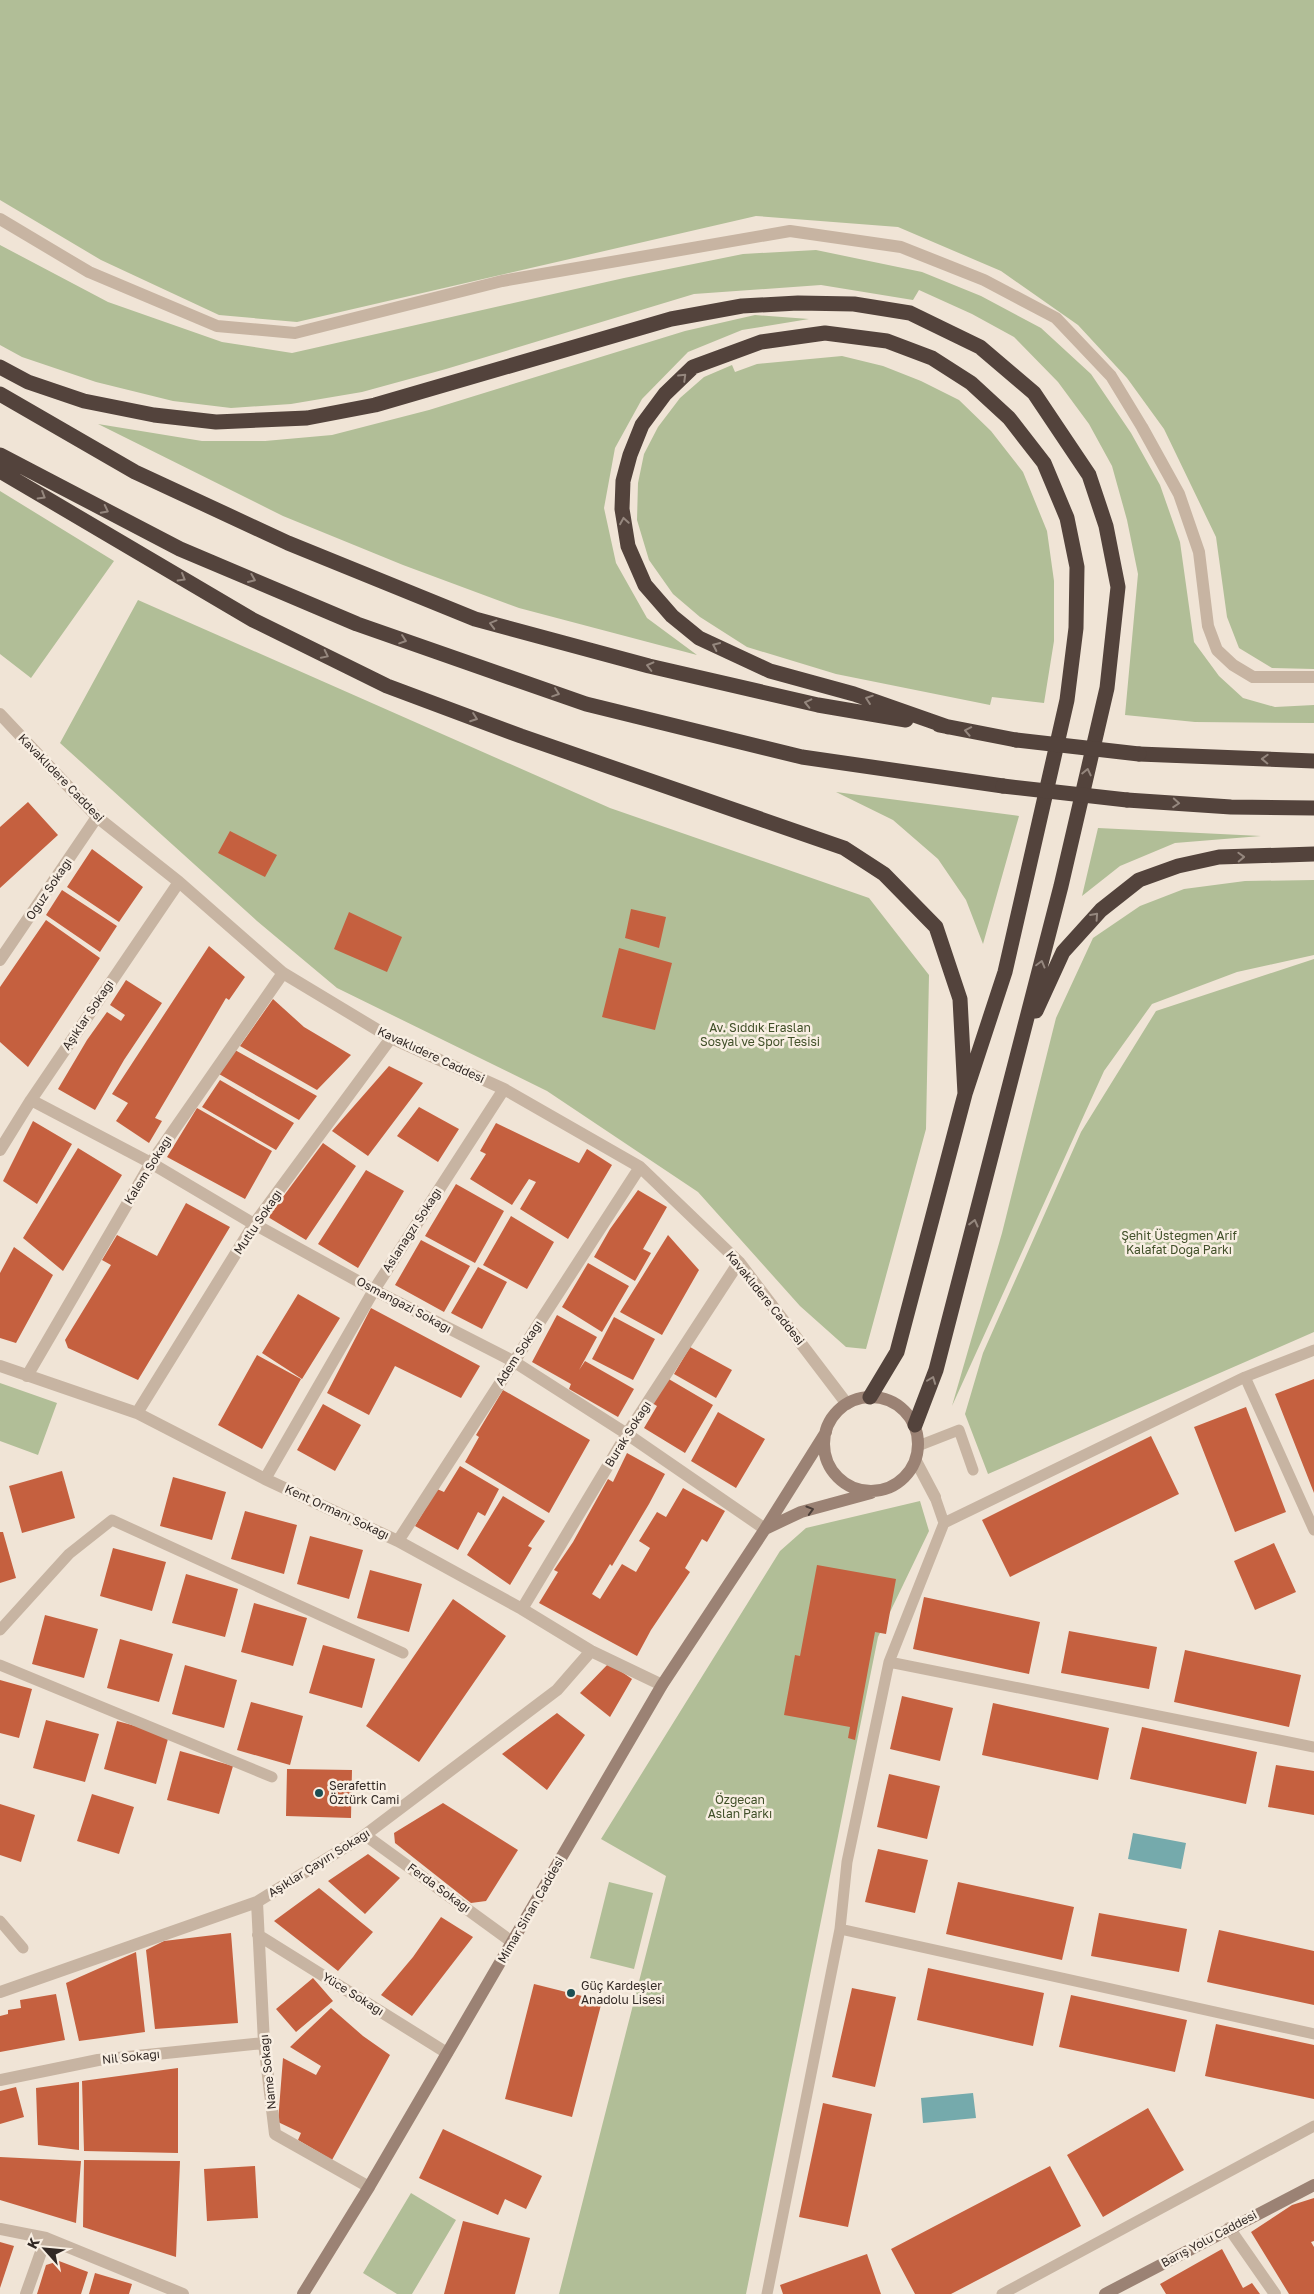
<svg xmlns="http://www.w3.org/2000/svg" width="1314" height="2294" viewBox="0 0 1314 2294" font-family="'Golos Text',sans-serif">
  <rect width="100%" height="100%" fill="#f0e4d6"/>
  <path fill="#b1be97" d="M0,0H1314V669L1272,668L1239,648L1227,617L1216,537L1164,429L1127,378L1078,325L1001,271L898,227L756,216L297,322L219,315L101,260L0,200Z
    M0,245L108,302L222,342L292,353L624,278L743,254L816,250L922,272L981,296L1041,328L1091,374L1131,433L1160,485L1180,542L1194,642L1219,676L1243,698L1275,707L1314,705V723L1195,722L1125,715L1138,574L1127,520L1112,466L1089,424L1058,382L1014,337L972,314L919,290L913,300L821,285L694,294L446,369L362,392L291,404L231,408L173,401L96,382L22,357L0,345Z
    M755,315L809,319L742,330L688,352L642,399L615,448L604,508L616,563L647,618L697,655L519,608L403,565L283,516L98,424L202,441H265L332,435L429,410L685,331Z
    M842,356L883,366L921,381L959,400L991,431L1023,472L1047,531L1054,581V641L1044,703L992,697L990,705L836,674L747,647L700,617L673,594L649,560L637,520L638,483L644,454L658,427L680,398L704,377L732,365L735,372L757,364Z
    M0,491L114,561L31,678L0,654Z
    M138,600L610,808L869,898L929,975L926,1129L866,1349L846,1347L800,1306L698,1192L547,1091L337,988L257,921L60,743Z
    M836,792L1019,816L983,944L966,900L938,859L893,820Z
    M1098,828L1261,836L1175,843L1120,866L1082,896Z
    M1314,880V955L1237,972L1152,1004L1104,1071L952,1406L1002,1233L1056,1018L1093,938L1140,906L1184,889L1245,881Z
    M1314,959V1332L988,1474L965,1414L983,1353L1081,1132L1156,1011Z
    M0,1383L57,1403L38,1455L0,1441Z
    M920,1501L929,1531L878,1637L746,2294H559L666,1876L601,1839L780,1551L806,1528Z
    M609,1882L653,1893L634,1969L590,1958Z
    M411,2193L456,2220L412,2294H397L363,2273Z"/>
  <path fill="#75aaac" d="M1133,1833L1186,1843L1181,1869L1128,1859Z
    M973,2093L976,2118L923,2123L921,2098Z"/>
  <path fill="#c5603f" d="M28,802L58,835L0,888V827Z
    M230,831L277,855L265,877L218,853Z
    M92,849L143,887L119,922L67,887Z
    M62,890L117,926L100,952L46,915Z
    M631,909L666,917L659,948L625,938Z
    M349,912L402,937L387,972L334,949Z
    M46,920L100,958L28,1067L0,1042V987Z
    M209,946L245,977L229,1000L226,998L155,1118L162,1121L149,1143L116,1121L128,1103L112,1094Z
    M619,948L672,963L655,1030L602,1017Z
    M126,980L162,1003L124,1060L95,1110L58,1089L87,1040L107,1012L121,1021L125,1015L110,1005Z
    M273,999L304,1027L351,1055L317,1090L240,1046Z
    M235,1050L317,1096L299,1120L219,1074Z
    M389,1066L423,1083L368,1156L332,1131Z
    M220,1080L294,1123L276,1150L202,1107Z
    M419,1107L459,1129L438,1162L397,1136Z
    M197,1108L272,1151L245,1199L167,1157Z
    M33,1121L72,1144L37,1204L3,1181Z
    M496,1123L579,1163L587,1149L612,1165L568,1239L520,1209L536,1182L529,1179L512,1205L470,1179L486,1154L480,1151Z
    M323,1143L356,1166L306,1240L268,1217Z
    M78,1148L122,1175L63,1271L23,1238Z
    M366,1170L404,1191L358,1268L318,1244Z
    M456,1184L504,1211L475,1263L425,1236Z
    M638,1190L667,1207L643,1249L651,1253L635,1281L594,1257L610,1229Z
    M186,1203L230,1227L138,1380L68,1348L65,1340L111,1265L102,1260L117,1235L157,1256Z
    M511,1216L554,1242L527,1289L483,1265Z
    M668,1235L699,1270L662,1335L620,1312Z
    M421,1240L470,1266L444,1312L395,1285Z
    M14,1247L53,1275L16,1343L0,1338V1273Z
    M588,1263L629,1286L602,1332L562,1307Z
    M478,1267L507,1282L482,1329L451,1313Z
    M298,1294L340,1318L302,1379L262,1353Z
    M371,1308L480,1366L461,1398L395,1366L369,1415L327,1393Z
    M557,1315L597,1337L579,1370L585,1361L634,1389L618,1417L569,1389L571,1384L532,1362Z
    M614,1317L655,1339L633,1380L592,1359Z
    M690,1347L732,1370L716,1398L674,1374Z
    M257,1355L301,1379L262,1449L218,1425Z
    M667,1378L713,1405L685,1453L644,1428L657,1406L652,1403Z
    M1314,1379V1493L1275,1394Z
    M503,1390L590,1440L549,1513L465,1462L479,1437L476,1435Z
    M323,1404L361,1425L335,1471L297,1450Z
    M1246,1407L1286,1512L1235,1532L1194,1427Z
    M718,1412L765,1439L736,1488L691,1461Z
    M1151,1436L1179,1494L1010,1577L982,1520Z
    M627,1453L665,1474L649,1504L612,1566L610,1564L592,1594L600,1599L622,1564L636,1572L650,1548L639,1541L657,1512L666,1517L683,1488L725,1511L707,1542L702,1539L685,1568L690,1572L651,1630L637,1656L539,1603L558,1572L554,1570L573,1542L608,1479L613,1482Z
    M460,1466L499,1489L485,1516L478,1512L458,1550L415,1526L437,1489L444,1492Z
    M62,1471L75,1518L22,1533L9,1486Z
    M173,1477L226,1492L212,1540L160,1526Z
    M503,1496L545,1521L528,1546L532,1548L510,1585L467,1555Z
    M245,1511L297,1525L284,1574L231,1559Z
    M0,1532H3L16,1578L0,1583Z
    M310,1536L363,1550L349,1599L297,1584Z
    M1274,1543L1296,1592L1255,1610L1234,1561Z
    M113,1548L166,1562L152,1611L100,1596Z
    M817,1565L896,1579L886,1634L875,1632L855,1740L848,1738L850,1727L784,1715L795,1655L800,1656Z
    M370,1570L422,1584L409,1632L357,1618Z
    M186,1574L238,1589L225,1637L172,1623Z
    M924,1597L1040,1622L1029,1674L913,1649Z
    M453,1599L506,1636L419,1762L366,1726Z
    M254,1603L307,1618L293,1666L241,1652Z
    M45,1615L98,1629L84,1678L32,1664Z
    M1069,1631L1157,1647L1149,1689L1061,1673Z
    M120,1639L173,1654L159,1702L107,1688Z
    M323,1645L375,1659L362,1708L309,1693Z
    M1185,1650L1301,1675L1289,1727L1174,1702Z
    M609,1663L632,1679L610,1717L580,1693Z
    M185,1665L237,1680L224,1728L172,1714Z
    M0,1680L32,1689L19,1738L0,1733Z
    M902,1696L953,1708L940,1761L890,1749Z
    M251,1702L303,1716L290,1765L237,1750Z
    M993,1703L1109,1728L1098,1780L982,1755Z
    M557,1713L585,1735L547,1790L502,1754Z
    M46,1720L99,1734L85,1782L33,1768Z
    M117,1721L169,1735L156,1784L104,1769Z
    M1142,1727L1257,1752L1246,1804L1130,1779Z
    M180,1751L233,1766L219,1814L167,1800Z
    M1276,1765L1314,1771V1815L1268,1807Z
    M287,1769L352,1770L351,1818L286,1816Z
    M889,1774L940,1786L927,1839L877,1827Z
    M92,1794L134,1807L119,1854L77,1841Z
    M443,1803L518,1850L486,1901L471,1903L395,1843L394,1833Z
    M0,1804L35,1815L21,1862L0,1855Z
    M878,1849L928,1860L915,1913L865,1902Z
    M368,1854L400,1878L365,1914L328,1881Z
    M958,1882L1074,1907L1062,1960L946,1934Z
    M319,1888L373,1932L338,1971L274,1921Z
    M1099,1913L1187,1929L1179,1972L1091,1956Z
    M441,1917L473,1937L412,2016L381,1995L413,1957Z
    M1219,1930L1314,1951V2005L1207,1982Z
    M231,1933L238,2023L155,2029L146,1950L164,1941Z
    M136,1952L145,2032L79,2041L66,1983Z
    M928,1968L1044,1993L1033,2046L917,2020Z
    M313,1978L333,2001L296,2032L276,2009Z
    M534,1984L602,2001L572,2117L505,2099Z
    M852,1988L896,1997L875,2087L832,2077Z
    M56,1994L65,2040L0,2052V2016L8,2014V2010L21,2008L20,2000Z
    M1071,1995L1187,2020L1175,2072L1059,2047Z
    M331,2008L363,2036L390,2055L332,2160L298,2140L301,2133L278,2122L283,2058L316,2075L321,2066L290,2047Z
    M1216,2024L1314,2045V2099L1205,2076Z
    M178,2068V2153L84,2151L82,2081Z
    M79,2082V2150L38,2145L36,2088Z
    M16,2087L24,2117L0,2124V2091Z
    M823,2103L872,2114L848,2227L799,2217Z
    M1148,2108L1184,2170L1103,2217L1067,2155Z
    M443,2129L542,2176L526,2209L505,2199L498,2215L419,2178Z
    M0,2157L81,2161L76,2223L0,2200Z
    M84,2160L180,2161L176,2257L83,2227Z
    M255,2166L258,2218L207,2221L204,2169Z
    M1050,2166L1081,2226L951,2294H915L891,2249Z
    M1314,2198V2241L1311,2242L1314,2247V2294H1289L1251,2232L1292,2205Z
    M463,2221L530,2238L515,2294H444Z
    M0,2242L14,2246L0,2288Z
    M1222,2249L1243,2288L1252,2283L1260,2294H1166L1160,2284Z
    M867,2254L881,2294H783L780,2285Z
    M59,2261L88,2272L81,2294H37L46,2265Z
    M95,2273L132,2284L129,2294H89Z"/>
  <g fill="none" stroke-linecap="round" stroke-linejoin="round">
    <path stroke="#c7b4a2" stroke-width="11" d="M1245,1377L1314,1530
      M918,1446L959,1430L973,1470
      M935,1497L944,1523
      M0,1630L69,1554L112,1520L403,1653
      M889,1662L1314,1747
      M0,1665L272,1777
      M0,1921L23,1948
      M840,1929L1314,2034
      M767,2294L840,1929L847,1862L889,1662L944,1523L1245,1377L1314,1350
      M1002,2294L1314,2126"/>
    <path stroke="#c7b4a2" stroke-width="12" d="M0,219L89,272L217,326L295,333L502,281L790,231L901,247L984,280L1056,318L1111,376L1142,427L1179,494L1199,552L1208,626L1217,650L1233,665L1253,677H1314
      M0,714L97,817L179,882L283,973L391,1038L504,1089L640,1167L739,1262L847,1404
      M0,960L97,817
      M31,1100L151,1163L254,1224L374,1290L513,1361L627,1434L765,1529
      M0,1150L31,1100L179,882
      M0,1366L137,1413L265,1479L398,1541L522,1609L591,1651L662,1685
      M27,1376L151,1163L283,973
      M137,1413L254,1224L391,1038
      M916,1461L935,1497
      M265,1479L374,1290L504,1089
      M398,1541L640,1167
      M522,1609L627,1434L739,1262
      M365,1835L512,1942
      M257,1902L264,2043L275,2134L369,2187
      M258,1935L447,2053
      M0,1992L257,1902L365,1835L557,1690L591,1651
      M0,2080L98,2060L264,2043
      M1229,2228L1275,2294
      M0,2229L46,2238L183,2294
      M26,2294L46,2238"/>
    <path stroke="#9b8274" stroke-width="12" d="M824 1444a47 47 0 1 1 94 0a47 47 0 1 1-94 0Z
      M765,1529L801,1512L871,1493
      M303,2294L369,2187L662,1685L765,1529L826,1432
      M1105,2294L1314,2185"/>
    <path stroke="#53433c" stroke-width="15" d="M0,367L28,382L84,401L154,415L216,422L307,418L375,405L671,319L742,306L798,303L854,304L910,313L980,347L1034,393L1089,475L1106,526L1118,587L1107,688L1061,886L936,1370L915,1425
      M0,394L135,472L288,543L475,619L649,666L818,705L906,720
      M0,455L180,549L357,624L586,704L802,757L1003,786
      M0,471L253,620L387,686L521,736L844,848L884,874L936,927L960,999L965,1094L897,1352L870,1397
      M939,725L1016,740
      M948,727L854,694L770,671L699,638L672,616L645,585L628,546L622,509L623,481L630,455L642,425L665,394L693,367L761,342L825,333L887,341L932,358L971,383L1009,418L1044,463L1067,518L1077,567L1076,628L1067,700L1005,972L965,1094
      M1139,754L1314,761
      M1127,800L1231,807L1314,808
      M1036,1011L1063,952L1101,910L1139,880L1178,866L1219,857L1314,854"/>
    <path stroke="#53433c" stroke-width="15" d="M1016,740L1139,754
      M1003,786L1127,800"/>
  </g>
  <defs><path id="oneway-chevron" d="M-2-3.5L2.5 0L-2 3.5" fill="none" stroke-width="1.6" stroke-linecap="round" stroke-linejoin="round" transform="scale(1.25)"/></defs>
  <g stroke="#95877e">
    <use href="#oneway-chevron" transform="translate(683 377) rotate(-44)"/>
    <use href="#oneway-chevron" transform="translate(42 496) rotate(31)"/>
    <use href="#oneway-chevron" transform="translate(105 510) rotate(27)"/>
    <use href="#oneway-chevron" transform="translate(624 521) rotate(-99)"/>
    <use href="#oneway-chevron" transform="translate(182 578) rotate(30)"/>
    <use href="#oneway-chevron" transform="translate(252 579) rotate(23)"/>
    <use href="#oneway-chevron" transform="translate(493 624) rotate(-165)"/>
    <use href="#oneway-chevron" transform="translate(403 640) rotate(19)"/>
    <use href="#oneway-chevron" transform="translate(716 646) rotate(-155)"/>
    <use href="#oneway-chevron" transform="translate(325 655) rotate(26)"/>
    <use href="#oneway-chevron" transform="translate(650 666) rotate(-166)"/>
    <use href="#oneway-chevron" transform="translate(556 693) rotate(19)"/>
    <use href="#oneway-chevron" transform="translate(869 699) rotate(-161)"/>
    <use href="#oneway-chevron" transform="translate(808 703) rotate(-167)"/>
    <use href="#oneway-chevron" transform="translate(474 718) rotate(20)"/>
    <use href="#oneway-chevron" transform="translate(968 731) rotate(-169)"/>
    <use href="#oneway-chevron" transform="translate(1265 759) rotate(-178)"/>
    <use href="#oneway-chevron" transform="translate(1087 772) rotate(-77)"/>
    <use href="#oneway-chevron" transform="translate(1176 803) rotate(4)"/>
    <use href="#oneway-chevron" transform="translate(1241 857) rotate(-2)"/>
    <use href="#oneway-chevron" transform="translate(1095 916) rotate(-48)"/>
    <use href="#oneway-chevron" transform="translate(1041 964) rotate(-75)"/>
    <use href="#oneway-chevron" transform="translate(974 1223) rotate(-76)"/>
    <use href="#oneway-chevron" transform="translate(932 1380) rotate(-69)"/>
  </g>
  <use stroke="#4c3f39" href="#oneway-chevron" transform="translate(810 1510) rotate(-16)"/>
  <g fill="#1b4f53" stroke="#f8eee2" stroke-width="2">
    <circle cx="319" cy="1793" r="5"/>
    <circle cx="571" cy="1993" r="5"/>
  </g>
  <g text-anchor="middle" stroke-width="5" stroke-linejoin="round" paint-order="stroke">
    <g font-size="12" fill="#322925" stroke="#f8eee2">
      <text transform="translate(61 778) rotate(46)" y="4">Kavaklıdere Caddesi</text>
      <text transform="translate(49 889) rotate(-56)" y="4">Oğuz Sokağı</text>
      <text transform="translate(88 1015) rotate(-56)" y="4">Aşıklar Sokağı</text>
      <text transform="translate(431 1055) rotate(25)" y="4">Kavaklıdere Caddesi</text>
      <text transform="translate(148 1170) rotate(-58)" y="4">Kalem Sokağı</text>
      <text transform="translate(258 1222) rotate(-56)" y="4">Mutlu Sokağı</text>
      <text transform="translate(412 1230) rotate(-57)" y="4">Aslanağzı Sokağı</text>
      <text transform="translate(765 1298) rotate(51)" y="4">Kavaklıdere Caddesi</text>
      <text transform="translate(404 1305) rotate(28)" y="4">Osmangazi Sokağı</text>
      <text transform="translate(519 1353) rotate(-57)" y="4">Adem Sokağı</text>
      <text transform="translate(628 1434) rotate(-58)" y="4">Burak Sokağı</text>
      <text transform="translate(337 1512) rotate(25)" y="4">Kent Ormanı Sokağı</text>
      <text transform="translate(319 1863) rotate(-32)" y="4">Aşıklar Çayırı Sokağı</text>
      <text transform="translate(439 1888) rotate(36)" y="4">Ferda Sokağı</text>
      <text transform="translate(531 1910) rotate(-60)" y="4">Mimar Sinan Caddesi</text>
      <text transform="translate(353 1994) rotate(32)" y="4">Yüce Sokağı</text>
      <text transform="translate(131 2057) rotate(-6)" y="4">Nil Sokağı</text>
      <text transform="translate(268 2072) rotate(-96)" y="4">Name Sokağı</text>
      <text transform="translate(1209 2239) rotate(-28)" y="4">Barış Yolu Caddesi</text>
    </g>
    <g font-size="12" fill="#415029" stroke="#f8eee2">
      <text x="760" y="1032">Av. Sıddık Eraslan<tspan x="760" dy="14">Sosyal ve Spor Tesisi</tspan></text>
      <text x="1179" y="1240">Şehit Üsteğmen Arif<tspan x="1179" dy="14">Kalafat Doğa Parkı</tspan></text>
      <text x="740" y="1804">Özgecan<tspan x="740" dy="14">Aslan Parkı</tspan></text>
    </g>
    <g font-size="12" fill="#322925" stroke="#f8eee2" text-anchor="start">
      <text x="329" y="1790">Şerafettin<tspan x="329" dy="14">Öztürk Cami</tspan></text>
      <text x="581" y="1990">Güç Kardeşler<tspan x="581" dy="14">Anadolu Lisesi</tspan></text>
    </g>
  </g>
  <g transform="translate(45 2249) rotate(297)" stroke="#f8eee2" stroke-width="4" paint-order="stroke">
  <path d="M0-4L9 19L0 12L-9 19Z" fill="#322925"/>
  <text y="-8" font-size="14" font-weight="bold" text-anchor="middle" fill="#322925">K</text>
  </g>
</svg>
